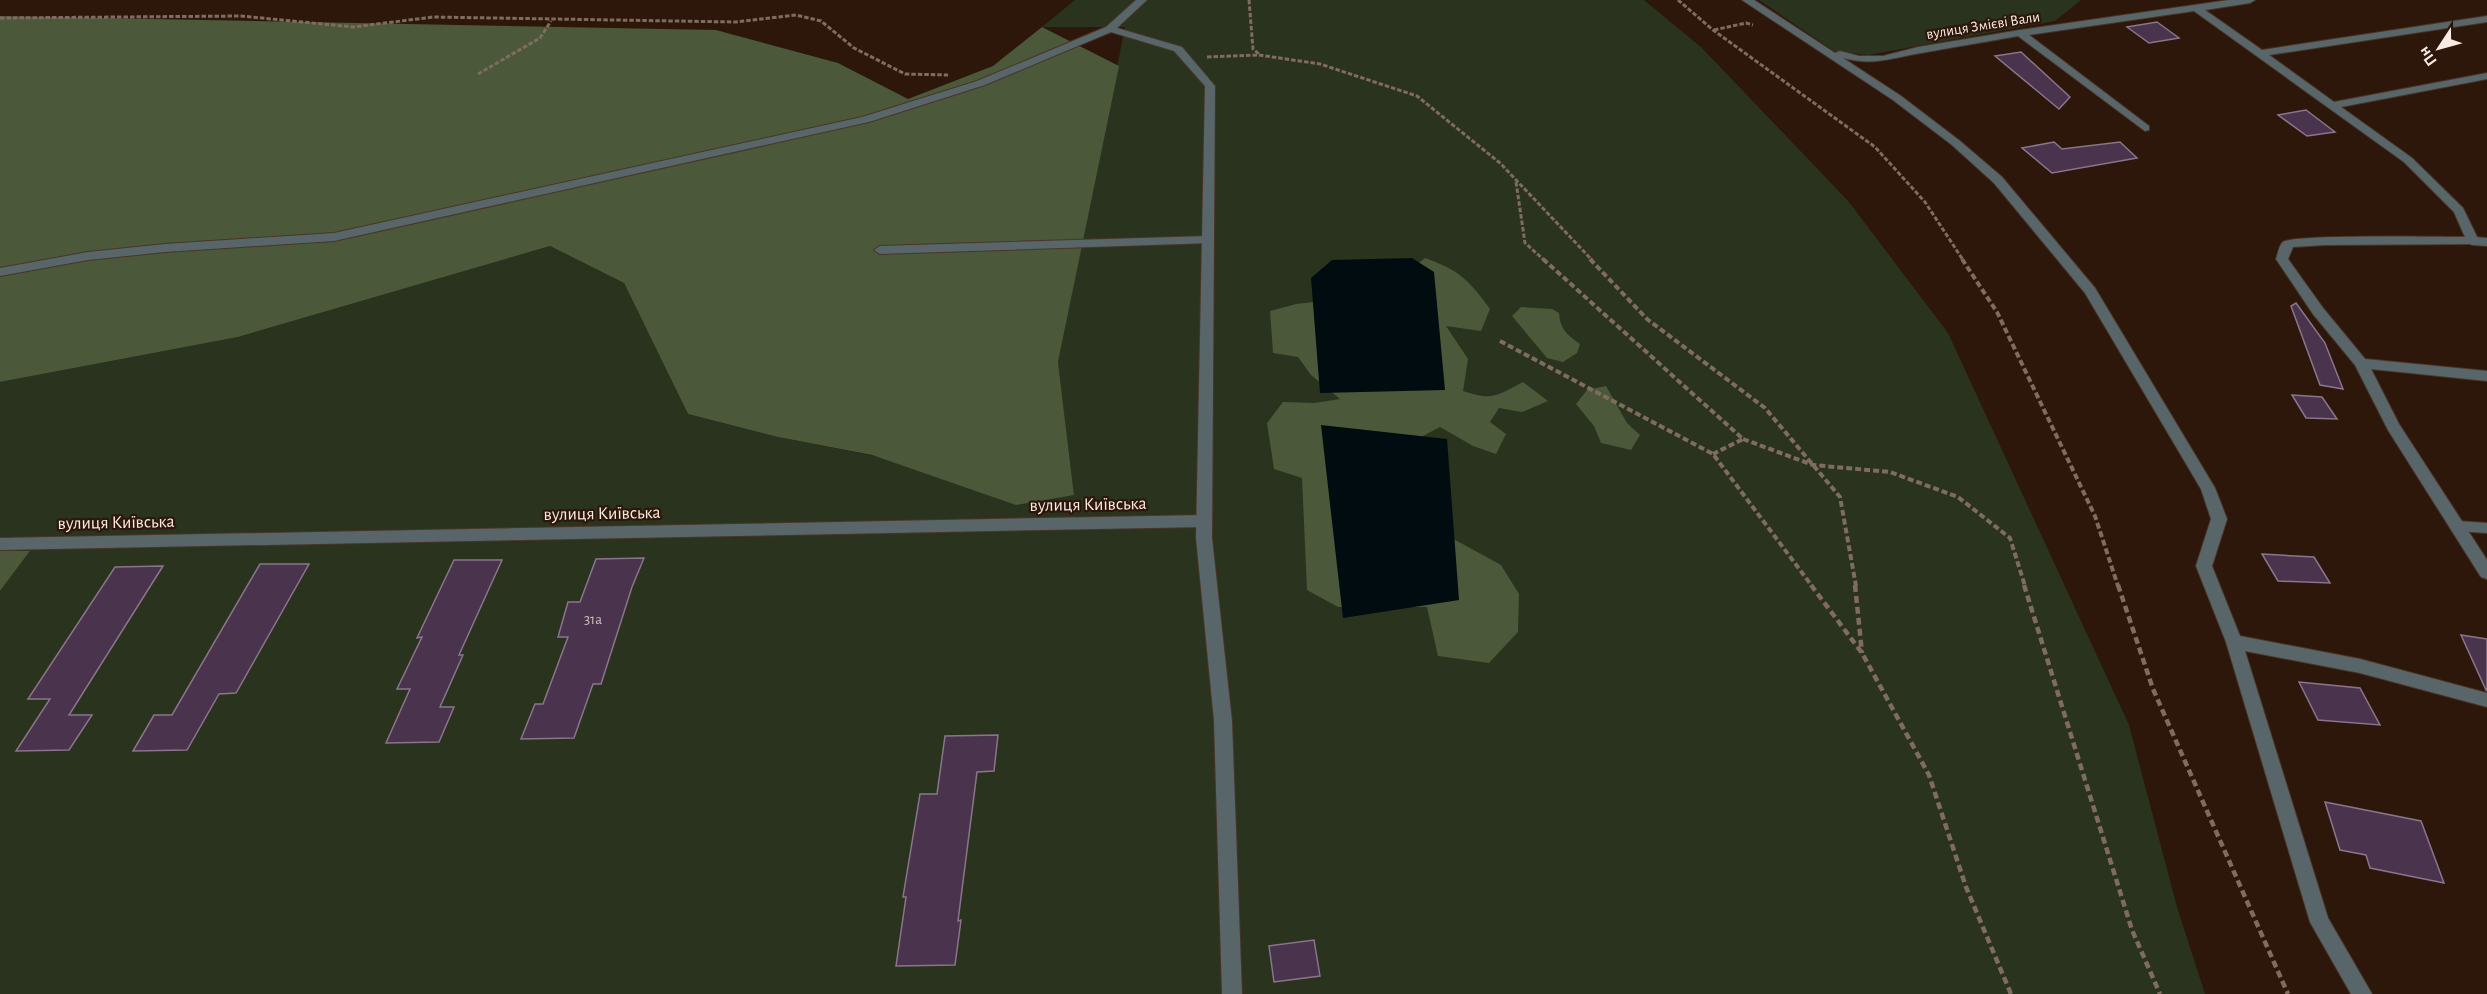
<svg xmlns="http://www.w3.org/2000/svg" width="2487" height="994" viewBox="0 0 2487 994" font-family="'Alegreya Sans',sans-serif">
  <rect width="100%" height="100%" fill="#2d170a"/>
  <path fill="#2a331d" d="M1075,0H1644L1702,48L1849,202L1948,333L2129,725L2177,907L2205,994H0V591L30,551L0,550V382L238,337L550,246L624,283L688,414L778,437L1074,495L1058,362L1125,27H1042Z
    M1759,0H2081L2055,21L1868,55L1834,51Z"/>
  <path fill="#4b5839" d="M0,16L716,30L838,63L908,99L993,66L1042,27L1119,66L1058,362L1074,495L1016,505L872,455L778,437L688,414L624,283L550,246L238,337L0,382Z
    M1425,258C1459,270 1469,280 1490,309L1481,331L1446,326L1468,359L1463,391C1493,401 1496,396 1523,382L1548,401L1522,412L1499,408L1490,422L1506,434L1496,454L1473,446L1440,427L1423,436L1428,525L1501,565L1519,594L1518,632L1489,663L1438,656L1427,607H1338L1307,590L1302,478L1274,469L1267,423L1283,402L1314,403L1340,399L1311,375L1298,357L1273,353L1270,311L1296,304L1332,300L1400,278Z
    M1521,307L1552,309L1559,313C1560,329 1567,335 1580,344L1577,353L1563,362L1547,358L1512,316Z
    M1606,386L1627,423L1640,435L1631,450L1601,443L1594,426L1576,404L1587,390Z
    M0,550L30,551L0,591Z"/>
  <path fill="#000c0f" d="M1412,258L1434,272L1445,390L1320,393L1311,278L1332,260Z
    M1321,425L1447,439L1459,600L1343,618Z"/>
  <path fill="#4a334c" stroke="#8a758c" stroke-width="1.5" d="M2157,22L2179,38L2149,43L2127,27Z
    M2021,52L2070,97L2059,109L1995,56Z
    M2306,110L2335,132L2307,136L2278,115Z
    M2054,142L2062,149L2120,142L2137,158L2052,173L2022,148Z
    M2296,303L2325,343L2343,389L2320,385L2291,306Z
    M2292,395L2322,397L2337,419L2306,418Z
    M2262,554L2314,557L2330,583L2278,581Z
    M644,558L632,587L601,684H593L574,738L521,739L535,704H543L568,637H558L568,602H580L596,559Z
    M454,560H502L459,655H463L440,707H454L439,742L386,743L410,689H397L422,637L417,638Z
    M260,564H309L236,693L219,694L187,750L133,751L154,715H172Z
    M163,566L69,715H92L69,750L16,751L50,699H28L115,567Z
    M2461,635L2487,639V691L2486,690Z
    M2299,682L2360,688L2380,725L2318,720Z
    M998,735L994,771L977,772L958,921L961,920L955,965L896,966L906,897H903L920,794H937L945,736Z
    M2325,802L2421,821L2444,883L2370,868L2366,855L2340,850Z
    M1314,940L1320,976L1274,982L1269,946Z"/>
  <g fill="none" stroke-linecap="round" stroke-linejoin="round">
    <g stroke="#4a3528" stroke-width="10">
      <path id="service-far1" d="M2473,241L2487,242"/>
    </g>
    <g stroke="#4a3528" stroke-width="12">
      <path id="service" d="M2457,526L2487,528"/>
    </g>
    <g stroke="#4a3528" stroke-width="2">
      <path id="minor" d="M1742,0H1754L1835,53L1840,51L1859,56H1883L1918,47L2020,30L2229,0H2255L2250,3L2205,10L2262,50L2487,16V22L2269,55L2334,102L2487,73V79L2341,107L2412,158L2463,208L2479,241L2477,244L2325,245L2293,247L2288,259L2323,308L2365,359L2487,371V381L2371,369L2399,424L2487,560V579L2481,577L2388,430L2355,365L2313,314L2276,259C2278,254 2279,245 2283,242C2292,234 2443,237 2465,237L2454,212L2404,162L2194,11L2029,35L2149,126V130L2145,131L2018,36C1986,42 1953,47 1921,53C1891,58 1874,66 1843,58L1901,96L1960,141L2002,177L2095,288L2215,488L2227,519L2212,566L2240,636L2360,659L2487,693V707L2360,673L2245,651L2328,918L2372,994H2351L2310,922L2226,642L2196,566L2211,519L2201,489L2085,293L1994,183L1952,145L1893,100Z
        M1208,236L1212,237L1214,240L1212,243L880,254L874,250L880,246Z
        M1204,515L1209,517L1212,521L1209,525L1204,527L0,550V538Z"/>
    </g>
    <g stroke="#4a3528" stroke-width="2">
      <path id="tertiary" d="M1136,0H1147L1117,28L1182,47L1215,86L1212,538L1232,721L1242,994H1222L1214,721L1196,538L1205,86L1174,51L1111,32L985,85L869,122L334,241L165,252L88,260L0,276V268L88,252L165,244L334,233L862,117L977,81L1106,27Z"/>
    </g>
    <path stroke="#7f6b60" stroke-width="3" stroke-dasharray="4.5 2" stroke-linecap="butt" d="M1249,0L1253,49L1259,54
      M1678,0L1713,30L1875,147L1925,202L1963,260
      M0,18L241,16L353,27L433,17L736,22L796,15L821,21L854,48L905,74L948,75
      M1714,30L1746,23L1753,25
      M1207,57L1259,55L1320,64L1417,96L1500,163L1592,260
      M478,74L540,38L551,21
      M1516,182L1525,243L1544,260"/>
    <path stroke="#7f6b60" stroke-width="4" stroke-dasharray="6 3" stroke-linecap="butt" d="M1543,259L1743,439L1713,454
      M1590,259L1647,319L1765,408L1840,497L1856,586
      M1962,259L1997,312L2095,516L2118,586
      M1500,341L1713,454L1812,586
      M1743,439L1813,465L1890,472L1958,497L2010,538L2025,586"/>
    <path stroke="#7f6b60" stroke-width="4.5" stroke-dasharray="7 4" stroke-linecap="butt" d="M1811,585L1862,653L1929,775L1966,887L2011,994
      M1855,585L1862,653
      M2024,585L2132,930L2160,994
      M2118,585L2153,689L2288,994"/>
    <use href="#service-far1" stroke="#58666a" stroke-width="8"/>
    <use href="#service" stroke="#58666a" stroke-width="10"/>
    <use href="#minor" fill="#58666a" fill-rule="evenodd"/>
    <use href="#tertiary" fill="#58666a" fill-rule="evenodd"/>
  </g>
  <g text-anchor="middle" stroke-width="4.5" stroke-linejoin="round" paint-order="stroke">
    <g font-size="15" fill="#faeae2" stroke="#2d170a">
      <text transform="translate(1983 25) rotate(-9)" y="5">вулиця Змієві Вали</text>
    </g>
    <g font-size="15" fill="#cebcbc">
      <text x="593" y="624">31а</text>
    </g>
    <g font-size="18" fill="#faeae2" stroke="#2d170a">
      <text transform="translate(1088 504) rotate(-1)" y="6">вулиця Київська</text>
      <text transform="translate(602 513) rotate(-1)" y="6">вулиця Київська</text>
      <text transform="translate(116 522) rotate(-1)" y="6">вулиця Київська</text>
    </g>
  </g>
  <g transform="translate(2439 48) rotate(234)" stroke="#2d170a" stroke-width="4.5" paint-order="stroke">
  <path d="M0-4.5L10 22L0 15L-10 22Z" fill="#faeae2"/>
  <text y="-9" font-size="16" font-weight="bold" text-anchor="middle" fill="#faeae2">Пн</text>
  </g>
</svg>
